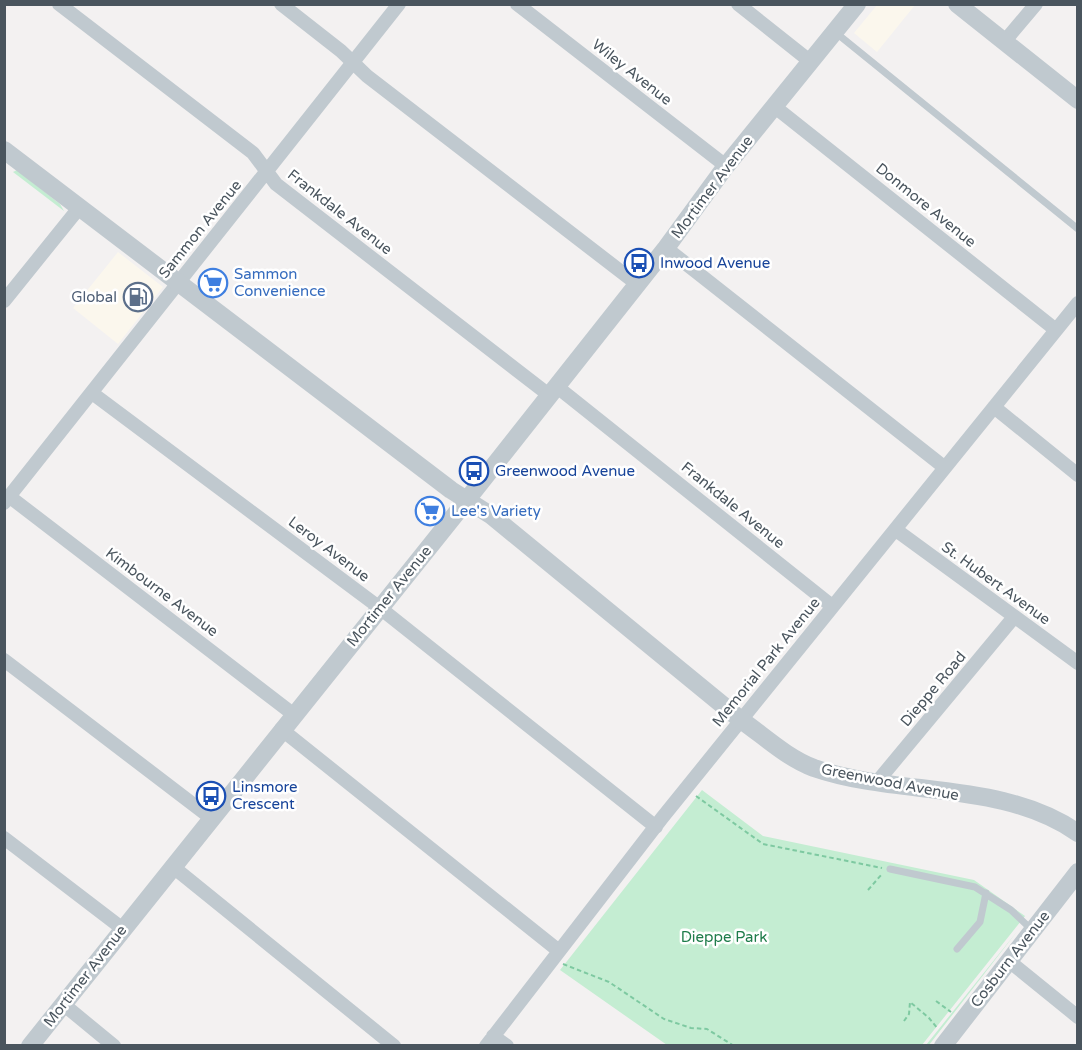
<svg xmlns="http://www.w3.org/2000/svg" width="1082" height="1050" viewBox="0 0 1082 1050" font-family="'Varela Round',sans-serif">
  <rect width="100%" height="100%" fill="#f3f1f1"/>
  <path fill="#fbf7ed" d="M877,5H915L877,52L854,33Z
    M118,252L163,287L118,344L73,308Z"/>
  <path fill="#c4edd2" d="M17,170L60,204L64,211L13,172Z
    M702,790L763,836L974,880L1025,916L922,1045H667L560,970Z
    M1019,929L929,1045H926Z"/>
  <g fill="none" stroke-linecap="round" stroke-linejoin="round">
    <path stroke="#7ec9a1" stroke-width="2" stroke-dasharray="4.5 3" stroke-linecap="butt" d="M696,796L763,844L882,868
      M868,890L882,874
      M563,964L609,982L664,1019L691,1028L707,1029L734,1046
      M936,1001L951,1012
      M904,1021L909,1014L910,1002L929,1018L938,1029"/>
    <path stroke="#c0c9cf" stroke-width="7" d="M835,32L1078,229
      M890,869L975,887L1011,910L1032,930
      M957,949L980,922L986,893"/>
    <path stroke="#c0c9cf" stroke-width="14" d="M59,4L253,153L276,184L549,395
      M281,4L341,51L367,76L637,284
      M517,4L726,166
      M738,4L811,62
      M1004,42L1036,4
      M775,107L1056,330
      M666,248L944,467
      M4,301L79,208
      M556,386L832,606
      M92,393L380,608L656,827
      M994,407L1078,475
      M10,497L293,714
      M4,503L399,4
      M896,530L1078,663
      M4,660L211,818
      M281,729L559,951
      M877,782L1014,617
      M4,838L123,929
      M172,866L394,1046
      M1009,961L1078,1017
      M63,1004L114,1046
      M493,1036L507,1046
      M486,1046L662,818L1078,303"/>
    <path stroke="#c0c9cf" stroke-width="18" d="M957,4L1078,100
      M4,150L451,490L492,516L741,720C764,736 787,758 814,768C898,797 1002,780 1078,833
      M30,1046L466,501L666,248L726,166L857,4
      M943,1046L1078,872"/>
  </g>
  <defs>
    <g id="bus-ring" transform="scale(1.5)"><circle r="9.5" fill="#fff" stroke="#1a4fb4" stroke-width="1.5"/><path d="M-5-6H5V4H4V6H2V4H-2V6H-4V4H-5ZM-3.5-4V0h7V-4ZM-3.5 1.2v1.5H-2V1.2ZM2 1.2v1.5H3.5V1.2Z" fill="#1a4fb4"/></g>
    <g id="supermarket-ring" transform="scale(1.5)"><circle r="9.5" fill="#fff" stroke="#3f7fe0" stroke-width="1.5"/><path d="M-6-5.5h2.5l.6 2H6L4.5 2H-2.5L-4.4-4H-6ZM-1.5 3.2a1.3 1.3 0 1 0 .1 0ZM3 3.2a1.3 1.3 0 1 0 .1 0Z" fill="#3f7fe0"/></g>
    <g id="fuel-ring" transform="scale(1.5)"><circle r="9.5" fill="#fff" stroke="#5c6f8a" stroke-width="1.5"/><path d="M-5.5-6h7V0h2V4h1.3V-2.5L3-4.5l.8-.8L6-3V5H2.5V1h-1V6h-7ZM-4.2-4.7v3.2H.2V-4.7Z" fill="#5c6f8a"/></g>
  </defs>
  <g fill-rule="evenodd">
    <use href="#bus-ring" x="639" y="263"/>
    <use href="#supermarket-ring" x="213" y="283"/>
    <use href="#fuel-ring" x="138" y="297"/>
    <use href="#bus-ring" x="474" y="471"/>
    <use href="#supermarket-ring" x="430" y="511"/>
    <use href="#bus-ring" x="211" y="796"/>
  </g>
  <g text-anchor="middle" stroke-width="5" stroke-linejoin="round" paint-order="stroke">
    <g font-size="15" fill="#4a555e" stroke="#fff">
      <text transform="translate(632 72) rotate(38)" y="5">Wiley Avenue</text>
      <text transform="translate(712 187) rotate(-53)" y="5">Mortimer Avenue</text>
      <text transform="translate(926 205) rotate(39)" y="5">Donmore Avenue</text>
      <text transform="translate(340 212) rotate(38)" y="5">Frankdale Avenue</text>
      <text transform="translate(200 229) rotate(-51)" y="5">Sammon Avenue</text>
      <text transform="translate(733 505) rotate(39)" y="5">Frankdale Avenue</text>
      <text transform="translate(329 549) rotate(37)" y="5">Leroy Avenue</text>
      <text transform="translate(996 583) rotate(36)" y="5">St. Hubert Avenue</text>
      <text transform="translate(162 592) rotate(37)" y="5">Kimbourne Avenue</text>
      <text transform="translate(389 596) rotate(-51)" y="5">Mortimer Avenue</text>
      <text transform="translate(766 662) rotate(-51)" y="5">Memorial Park Avenue</text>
      <text transform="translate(933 689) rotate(-50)" y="5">Dieppe Road</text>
      <text transform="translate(890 782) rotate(11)" y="5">Greenwood Avenue</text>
      <text transform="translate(1010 959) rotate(-52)" y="5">Cosburn Avenue</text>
      <text transform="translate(85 976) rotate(-52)" y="5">Mortimer Avenue</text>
    </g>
    <g font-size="15" fill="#164399" stroke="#fff" text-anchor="start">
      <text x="660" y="268">Inwood Avenue</text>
      <text x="495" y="476">Greenwood Avenue</text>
      <text x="232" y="792">Linsmore<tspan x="232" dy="17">Crescent</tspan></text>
    </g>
    <g font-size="15" fill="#366cbe" stroke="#fff" text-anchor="start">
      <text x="234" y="279">Sammon<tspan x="234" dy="17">Convenience</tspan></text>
      <text x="451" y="516">Lee's Variety</text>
    </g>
    <g font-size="15" fill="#4e5e75" stroke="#fff" text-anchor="end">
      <text x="117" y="302">Global</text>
    </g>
    <g font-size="15" fill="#1e7c4a" stroke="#fff">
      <text x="724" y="942">Dieppe Park</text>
    </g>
  </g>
  <rect width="1082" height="1050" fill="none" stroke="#4a555e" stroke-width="12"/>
</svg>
